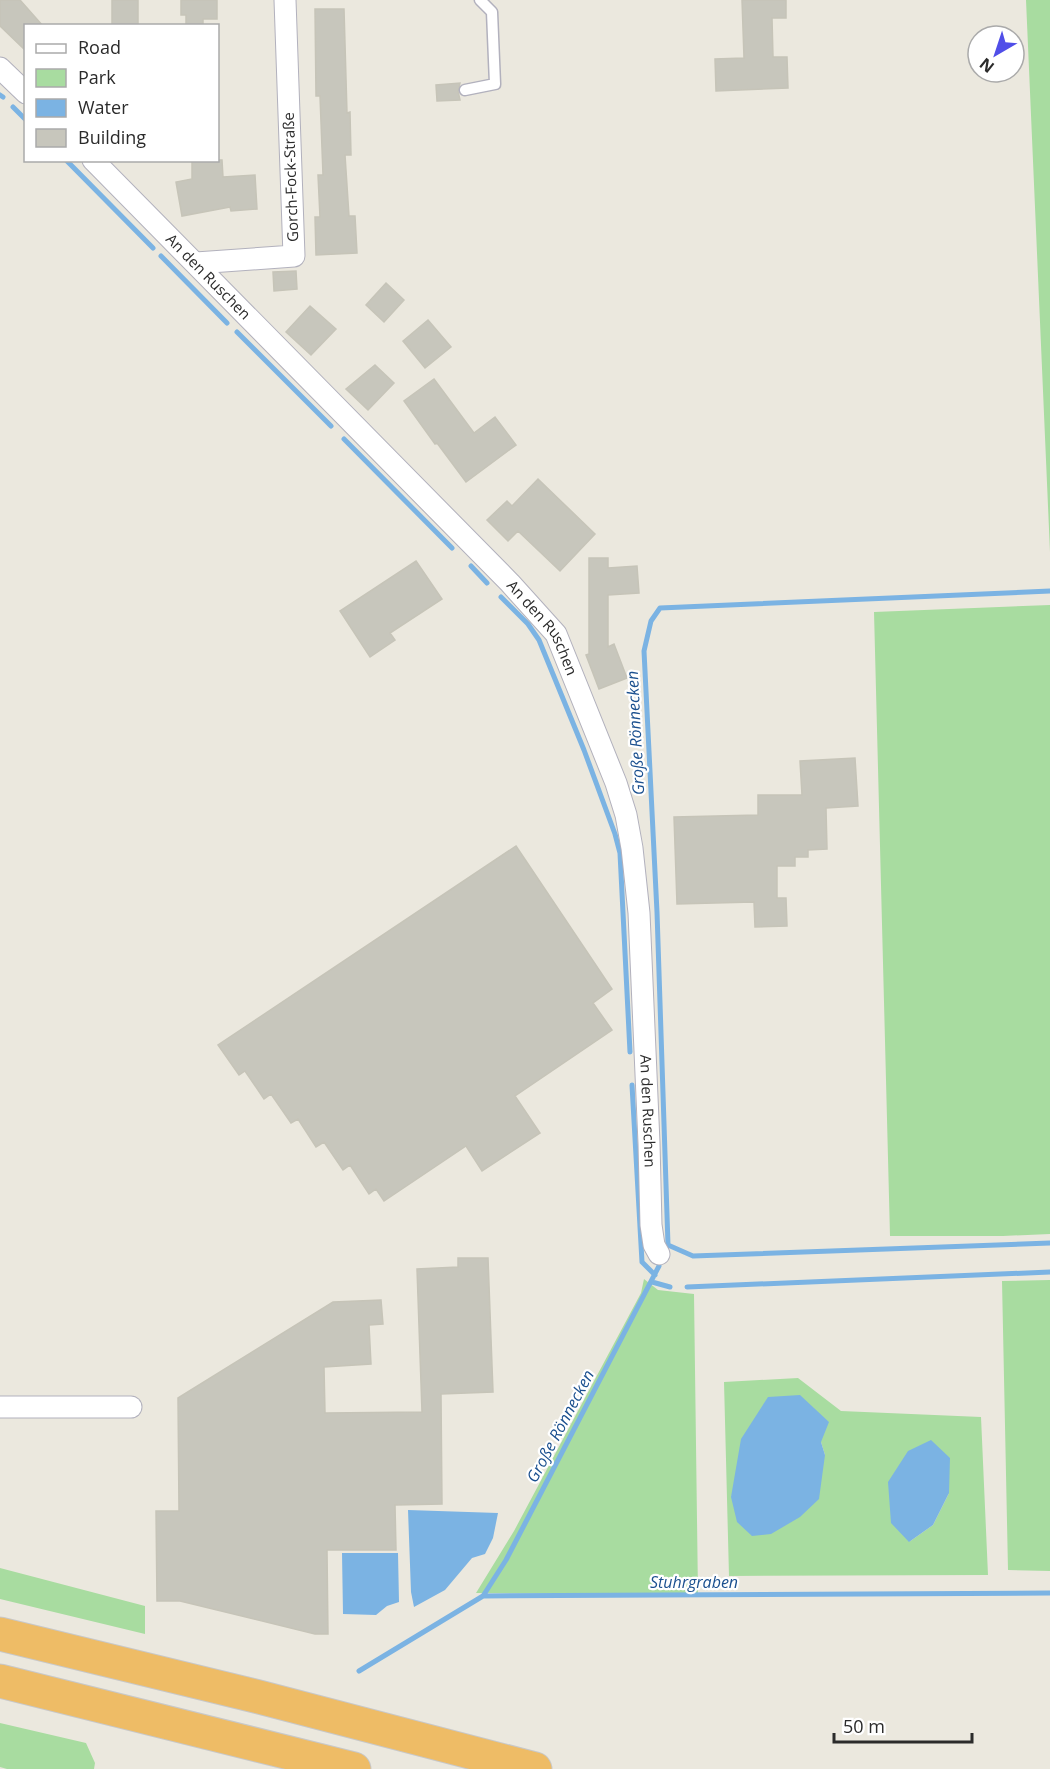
<svg xmlns="http://www.w3.org/2000/svg" width="1050" height="1769" viewBox="0 0 1050 1769" font-family="'Open Sans',sans-serif">
  <rect width="100%" height="100%" fill="#ebe8de"/>
  <path fill="#a8dca0" fill-rule="evenodd" d="M1026,0H1050V552Z
    M1050,605V1234L1003,1236H890L874,612Z
    M644,1279L658,1290L694,1294L698,1594L476,1593L514,1531L641,1293Z
    M1050,1280V1571L1008,1570L1002,1281Z
    M798,1378L841,1411L981,1417L988,1575L729,1576L724,1382ZM821,1442L825,1455L731,1496ZM949,1493L933,1525L909,1542Z
    M0,1568L145,1606V1634L0,1599Z
    M0,1723L86,1743L95,1763L94,1769H7L0,1767Z"/>
  <path fill="#7bb3e3" d="M800,1395L829,1422L821,1442L825,1455L819,1499L800,1517L771,1534L752,1536L737,1522L731,1497L741,1439L768,1397Z
    M931,1440L950,1458L949,1493L933,1525L909,1542L891,1523L888,1482L908,1451Z
    M408,1510L498,1513L493,1538L485,1554L472,1558L445,1590L414,1607L411,1592Z
    M342,1553H398L399,1602L387,1606L376,1615L343,1614Z"/>
  <g fill="none" stroke-linecap="round" stroke-linejoin="round">
    <path stroke="#7bb3e3" stroke-width="5" d="M0,95L3,97
      M13,107L26,120
      M66,160L153,248
      M161,256L227,323
      M237,332L331,426
      M344,439L452,548
      M471,566L487,583
      M501,597L528,624L539,640L584,750L615,834L620,853L630,1052
      M632,1085L642,1262L655,1275
      M668,1245L693,1256L1050,1243
      M666,1249L668,1245L657,912L644,651L651,621L660,608L1050,591
      M652,1282L670,1287
      M687,1287L1050,1272
      M483,1596L506,1560L659,1266
      M359,1671L483,1596L1050,1593"/>
  </g>
  <path fill="#c7c6bc" stroke="#c6c4b8" stroke-width="1.5" d="M0,0H20L43,26H26V51L0,26Z
    M112,0H138V25H112Z
    M181,0H217V19H203V26H186V15H181Z
    M742,0H786V18H772L773,57H787L788,88L716,91L715,59L744,58Z
    M315,9H344L347,113L350,112L351,155H345L349,216H355L357,253L316,255L315,217H320L318,175H323L320,96H316Z
    M460,83L458,91L460,100L437,101L436,85Z
    M192,160H222L223,177L255,175L257,209L231,211L230,207L182,216L176,182L192,179Z
    M296,271L297,289L274,291L273,272Z
    M386,283L404,300L384,322L366,305Z
    M310,306L336,329L311,355L286,332Z
    M428,320L451,347L425,368L403,341Z
    M375,365L394,383L368,410L346,389Z
    M434,379L474,433L495,417L516,445L466,482L437,443L435,444L404,401Z
    M538,479L595,534L560,571L518,531L508,541L487,520L507,501L512,506Z
    M589,558H608V568L637,566L639,593L608,595V647L614,644L627,678L599,689L586,655L589,654Z
    M416,561L442,599L390,633L395,640L370,657L340,611Z
    M855,758L858,806L826,808L827,849L808,850V857H795V866H777V898H786L787,926L755,927L754,902L677,904L674,817L758,815V795H802L800,761Z
    M516,846L612,989L593,1003L612,1030L515,1096L540,1133L482,1171L466,1146L384,1201L376,1189L369,1194L350,1165L343,1170L324,1142L316,1147L298,1119L291,1123L271,1094L264,1099L245,1071L239,1075L218,1045Z
    M458,1258H488L493,1392L441,1394L442,1504L395,1505L396,1550H327L328,1634H315L180,1601H157L156,1511H179L178,1398L333,1302L381,1300L383,1324L369,1325L371,1364L324,1367L325,1413L422,1412L417,1269L458,1267Z"/>
  <g fill="none" stroke-linecap="round" stroke-linejoin="round">
    <g stroke="#b2b1bd" stroke-width="13">
      <path id="service" d="M465,90L495,84L492,12L480,0"/>
    </g>
    <g stroke="#b2b1bd" stroke-width="23">
      <g id="minor">
        <path d="M0,68L26,93"/>
        <path id="s1" d="M93,160L510,583L556,634L616,783L626,815L632,848L639,913L649,1143L651,1225L654,1245L659,1254"/>
        <path d="M196,263L294,256L285,0"/>
        <path d="M0,1407H131"/>
      </g>
    </g>
    <g stroke="#c8c8c8" stroke-width="35">
      <path id="motorway" d="M0,1634L259,1697L535,1769
        M0,1681L354,1769"/>
    </g>
    <use href="#service" stroke="#fff" stroke-width="10"/>
    <use href="#minor" stroke="#fff" stroke-width="21"/>
    <use href="#motorway" stroke="#eebc66" stroke-width="33"/>
  </g>
  <g text-anchor="middle" stroke-width="4.5" stroke-linejoin="round" paint-order="stroke">
    <g font-size="15" fill="#2b2b2b" stroke="#fff">
      <text transform="translate(291 177) rotate(-92)" y="5">Gorch-Fock-Straße</text>
      <text dy="5" stroke="none"><textPath href="#s1" startOffset="164">An den Ruschen</textPath></text>
      <text dy="5" stroke="none"><textPath href="#s1" startOffset="650">An den Ruschen</textPath></text>
      <text dy="5" stroke="none"><textPath href="#s1" startOffset="1154">An den Ruschen</textPath></text>
    </g>
    <g font-size="16" font-style="italic" fill="#1b508f" stroke="#fff">
      <text transform="translate(635 733) rotate(-93)" y="6">Große Rönnecken</text>
      <text transform="translate(560 1426) rotate(-62)" y="6">Große Rönnecken</text>
      <text x="694" y="1588">Stuhrgraben</text>
    </g>
  </g>
  <rect x="24" y="24" width="195" height="138" fill="#ffffff" stroke="#aaaaaa" stroke-width="1.5"/>
  <rect x="36" y="44" width="30" height="9" fill="#ffffff" stroke="#aaaaaa" stroke-width="1.5"/>
  <text x="78" y="54" font-size="18" fill="#2b2b2b">Road</text>
  <rect x="36" y="69" width="30" height="18" fill="#a8dca0" stroke="#aaaaaa" stroke-width="1.5"/>
  <text x="78" y="84" font-size="18" fill="#2b2b2b">Park</text>
  <rect x="36" y="99" width="30" height="18" fill="#7bb3e3" stroke="#aaaaaa" stroke-width="1.5"/>
  <text x="78" y="114" font-size="18" fill="#2b2b2b">Water</text>
  <rect x="36" y="129" width="30" height="18" fill="#c7c6bc" stroke="#aaaaaa" stroke-width="1.5"/>
  <text x="78" y="144" font-size="18" fill="#2b2b2b">Building</text>
  <g transform="translate(996 54) rotate(219)"><circle r="28" fill="#ffffff" stroke="#aaaaaa" stroke-width="1.5"/>
  <path d="M0-4.5L10 22L0 15L-10 22Z" fill="#504ee8"/>
  <text y="-9" font-size="16" font-weight="bold" text-anchor="middle" fill="#2b2b2b">N</text>
  </g>
  <path d="M834 1733v9h138v-9" fill="none" stroke="#2b2b2b" stroke-width="3"/>
  <text x="843" y="1733" font-size="18" fill="#2b2b2b" stroke="#ffffff" stroke-width="4.5" paint-order="stroke">50 m</text>
</svg>
